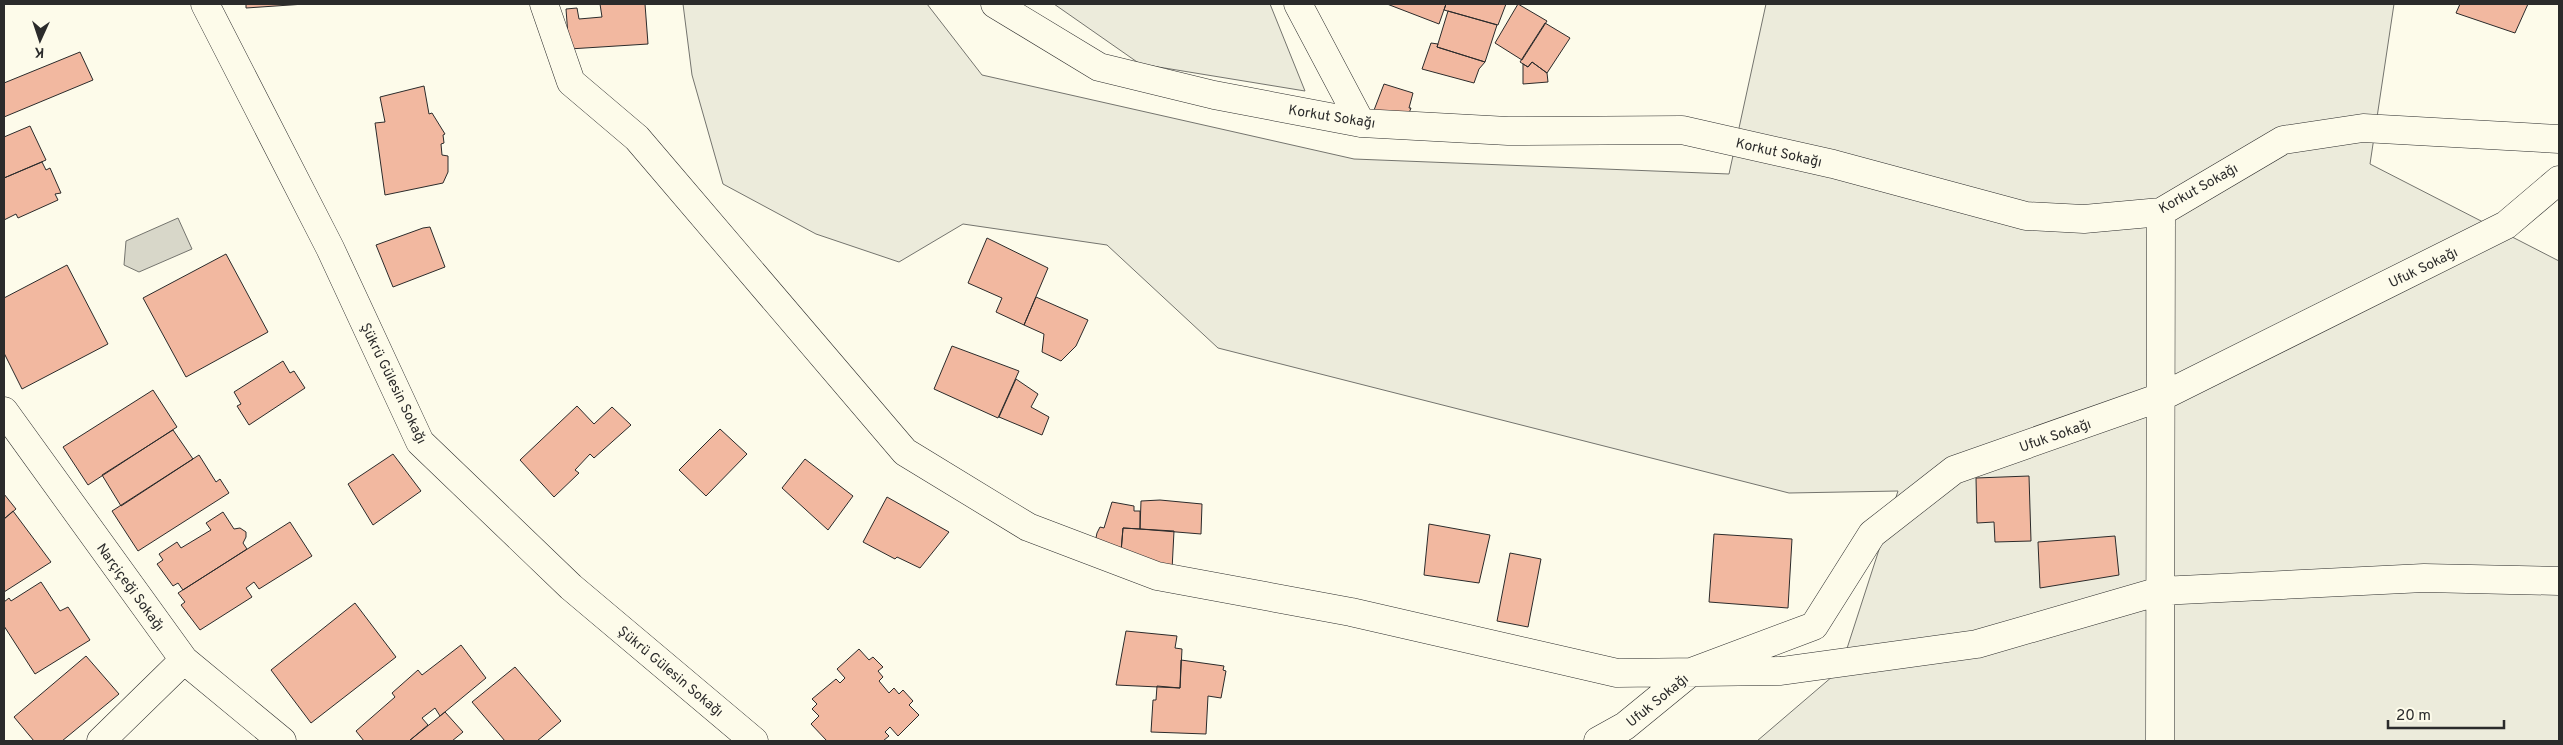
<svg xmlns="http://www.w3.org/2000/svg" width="2563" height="745" viewBox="0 0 2563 745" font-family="Overpass,sans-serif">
  <rect width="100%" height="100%" fill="#fdfbea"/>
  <path fill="#ecebdb" stroke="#74746e" d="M683,4H927L982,75L1354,159L1729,174L1766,4H2394L2370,164L2559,261V741H1757L1840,670L1898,491L1789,493L1218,348L1107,245L963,224L899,262L816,234L723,184L692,75Z
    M1054,4H1270L1305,91L1140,64Z"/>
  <path fill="#d8d7c9" stroke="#74746e" d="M178,218L192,249L139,272L124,265L126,241Z"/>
  <path fill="#f2b8a0" stroke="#2b2b2b" d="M246,4H305L246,8Z
    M600,4H645L648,44L569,49L566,9L577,8L579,19L602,17Z
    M1387,4H1446L1439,24Z
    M1446,4H1506L1498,25L1444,10Z
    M1518,4L1547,21L1522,60L1495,43Z
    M2460,4H2528L2515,33L2456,13Z
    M1448,11L1497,25L1485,62L1437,47Z
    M1545,23L1570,38L1547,73L1532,62L1528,67L1520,62Z
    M1431,43L1438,44L1437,47L1485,62L1479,69L1474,83L1422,69Z
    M80,52L93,80L4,117V83Z
    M1532,62L1547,73L1548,82L1523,84V64L1528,67Z
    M1384,84L1413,93L1409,108H1411L1403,128L1371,118Z
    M424,86L429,114L432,113L445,134L443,135L444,143L441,144L442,155L448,156V172L443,183L385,195L375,123L385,122L380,97Z
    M30,126L46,160L4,178V137Z
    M42,162L46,170L50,168L61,193L55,194L58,200L18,218L16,214L4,220V178Z
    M430,227L445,267L393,287L376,245L423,228Z
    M987,238L1048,268L1024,325L996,312L1002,298L968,283Z
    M226,254L268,332L186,377L143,298Z
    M67,265L108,344L22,389L4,353V298Z
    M1036,297L1088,320L1076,346L1061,361L1042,352L1044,334L1024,325Z
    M952,346L1019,371L998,418L934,389Z
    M283,361L290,373L294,371L305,388L249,425L237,406L241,404L234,392Z
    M1016,379L1038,394L1031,407L1049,417L1042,435L999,417Z
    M153,390L177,427L88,485L63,447Z
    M577,406L594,424L612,407L631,425L594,458L590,454L575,470L579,473L554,497L520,460Z
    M720,429L747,454L706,496L679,470Z
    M173,430L193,459L121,506L102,475Z
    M393,454L421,491L373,525L348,484Z
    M199,455L216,482L220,479L229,493L138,551L112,511Z
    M805,459L853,496L828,530L782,488Z
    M2029,476L2031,541L1995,542L1994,522L1977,523L1976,478Z
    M4,494L16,509L4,519Z
    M887,497L949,532L920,568L897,557L895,559L863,542Z
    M1160,500L1202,504L1201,534L1140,529L1141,501Z
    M1112,502L1134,506V511H1140V529L1123,528L1121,552L1092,556L1097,533L1100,527L1104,528Z
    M13,511L51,562L4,592V519Z
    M223,512L234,529L240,528L246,532V537L243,543L247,549L183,590L178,583L173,586L157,564L163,560L159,554L177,542L181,548L211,530L206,523Z
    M290,522L312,556L259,589L254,582L246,588L252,597L200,630L181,605L185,602L178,593Z
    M1429,524L1490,535L1479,583L1424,575Z
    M1123,528L1174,531L1172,570L1121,552Z
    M1714,534L1792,539L1788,608L1709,602Z
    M2115,536L2119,575L2040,588L2038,542Z
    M1510,553L1541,559L1528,627L1497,621Z
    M41,582L60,611L68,607L90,640L35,674L4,626V602L9,598L11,601Z
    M355,603L396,657L311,723L271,670Z
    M1126,631L1177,636L1175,648L1182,649L1180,688L1116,685Z
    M461,645L486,678L440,716L435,708L422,718L428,725L409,741H364L356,731L395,697L392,693L418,670L422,675Z
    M859,649L869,660L873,657L883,667L878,671L883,677L879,681L889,693L894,688L899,694L903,690L913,701L909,705L919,715L898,736L890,727L885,732L889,736L883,741H827L811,724L819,716L812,709L817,704L812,699L836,679L840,683L845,678L837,669Z
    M86,656L119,694L62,741H34L14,717Z
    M1181,660L1224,666L1223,670L1226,671L1221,698L1208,696L1206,734L1151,732L1153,700H1156L1157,686L1180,688Z
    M515,667L561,721L537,741H505L472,702Z
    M445,712L463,732L452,741H409Z"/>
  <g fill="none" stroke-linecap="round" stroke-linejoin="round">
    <g stroke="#2b2b2b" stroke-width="29">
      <path id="minor" d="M205,4L330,248L420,442L571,587L754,741
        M544,4L571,82L637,138L905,452L1028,527L1157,576L1351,612L1617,673L1781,671L1977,644L2160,591L2424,578L2559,581
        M995,4L1099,67L1214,95L1361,123L1508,131L1682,130L1833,164L2026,216L2084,219L2161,212L2283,140L2363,128L2559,139
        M1298,4L1361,123
        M4,411L184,660L282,741
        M101,741L184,660
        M1598,741L1625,726L1691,672L1814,626L1872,534L1954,470L2161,397L2506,225L2559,180
        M2160,741L2161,212"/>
    </g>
    <use href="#minor" stroke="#fdfbea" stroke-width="28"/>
  </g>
  <g text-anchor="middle" stroke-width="4" stroke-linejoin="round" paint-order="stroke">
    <g font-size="14" fill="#2b2b2b" stroke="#fdfbea">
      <text transform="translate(1332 116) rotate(9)" y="5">Korkut Sokağı</text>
      <text transform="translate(1779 152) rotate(13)" y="5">Korkut Sokağı</text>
      <text transform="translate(2198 188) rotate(-29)" y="5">Korkut Sokağı</text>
      <text transform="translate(2423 267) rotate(-26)" y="5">Ufuk Sokağı</text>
      <text transform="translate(394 383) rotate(64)" y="5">Şükrü Gülesin Sokağı</text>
      <text transform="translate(2055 435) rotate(-19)" y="5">Ufuk Sokağı</text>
      <text transform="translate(131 587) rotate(54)" y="5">Narçiçeği Sokağı</text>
      <text transform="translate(671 671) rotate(40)" y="5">Şükrü Gülesin Sokağı</text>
      <text transform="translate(1657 700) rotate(-39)" y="5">Ufuk Sokağı</text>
    </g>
  </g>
  <rect width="2563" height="745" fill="none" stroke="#2b2b2b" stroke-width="10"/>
  <g transform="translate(40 40) rotate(183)" stroke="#fdfbea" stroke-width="4" paint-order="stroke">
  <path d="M0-4L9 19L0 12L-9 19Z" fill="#2b2b2b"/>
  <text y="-8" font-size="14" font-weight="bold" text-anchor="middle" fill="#2b2b2b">K</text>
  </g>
  <path d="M2388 720v8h116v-8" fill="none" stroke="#2b2b2b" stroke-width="2.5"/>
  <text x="2396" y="720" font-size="15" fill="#2b2b2b" stroke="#fdfbea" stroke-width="4" paint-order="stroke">20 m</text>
</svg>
